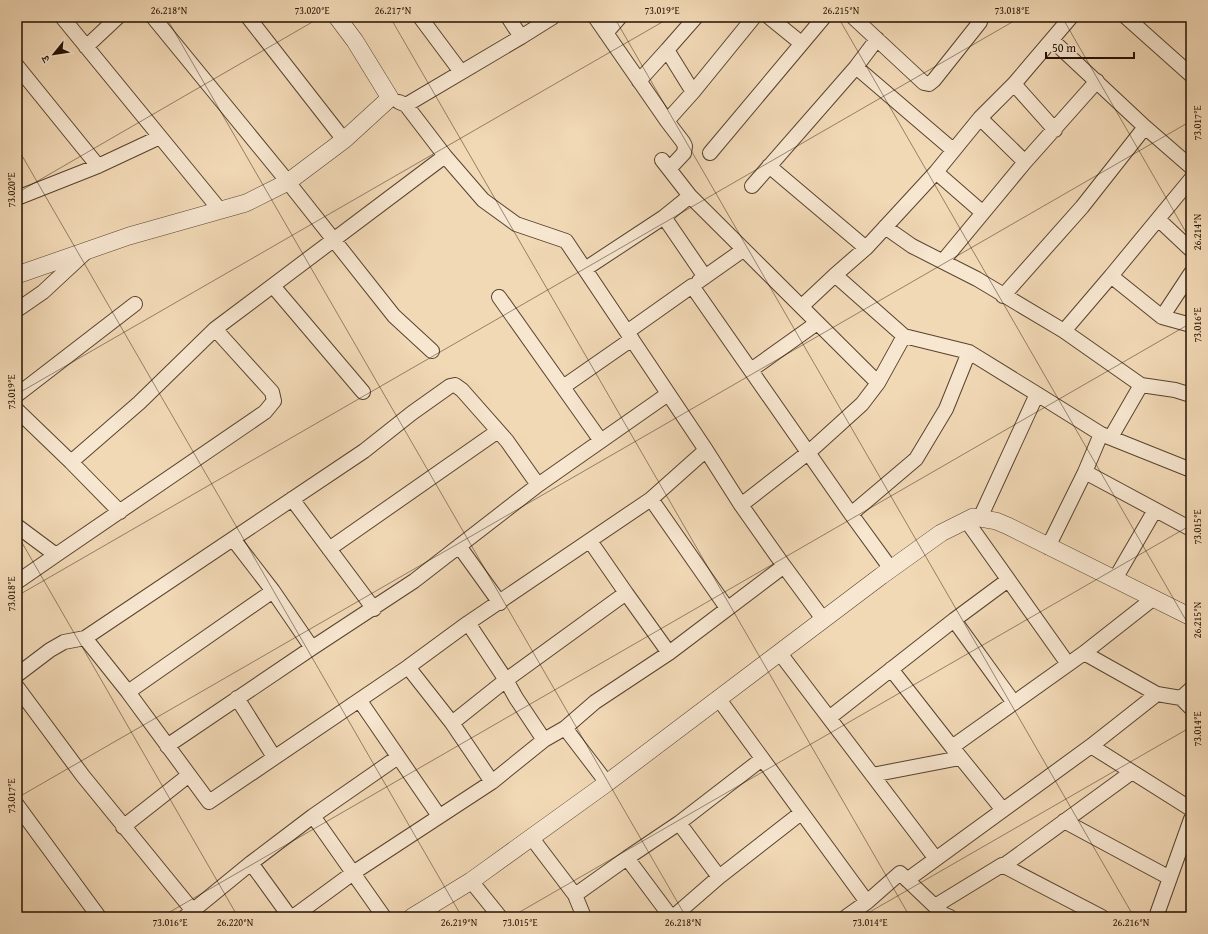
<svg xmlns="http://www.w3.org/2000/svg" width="1208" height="934" viewBox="0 0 1208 934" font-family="'Gentium Book Plus','Noto Serif Devanagari',serif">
  <rect width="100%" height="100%" fill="#f2d9b6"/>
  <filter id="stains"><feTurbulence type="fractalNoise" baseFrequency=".005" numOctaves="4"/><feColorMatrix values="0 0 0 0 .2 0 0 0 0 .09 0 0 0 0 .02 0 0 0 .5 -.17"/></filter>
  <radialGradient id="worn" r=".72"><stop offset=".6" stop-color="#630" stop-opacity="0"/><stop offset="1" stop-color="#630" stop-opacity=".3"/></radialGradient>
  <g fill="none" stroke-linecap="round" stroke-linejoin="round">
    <g stroke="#57432e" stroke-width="16">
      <path id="minor" d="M62,17L220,210
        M153,17L288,182L394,316L432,351
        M248,17L344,140
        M420,17L461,72
        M508,17L521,37L553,17
        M595,17L667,121L683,142L685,146L684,153L670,168
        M769,17L801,43
        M853,17L924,83L929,84L934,80L980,22L981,17
        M1126,17L1191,75
        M606,33L620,17
        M86,47L118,17
        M17,66L98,166
        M856,67L953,150
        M639,81L667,50
        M1014,84L1055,130
        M693,92L754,17
        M399,102L406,105L521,37
        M980,118L1025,162
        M667,121L693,92L667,50L696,17
        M1145,127L1191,167
        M710,153L824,17
        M662,160L690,196L878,383
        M769,166L866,248
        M936,172L983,213
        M752,186L856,67L877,39
        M17,198L98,166L160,137
        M664,217L705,277
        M1158,219L1191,250
        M885,227L912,246L977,279L1064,331L1111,276L1162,317L1191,273
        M943,261L1025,162L1097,81
        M585,269L664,217L690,196
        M1111,276L1191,179
        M699,281L743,250
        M273,286L363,392
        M1003,296L1082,207L1145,127L1052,40
        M499,297L601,441
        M802,306L835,275
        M17,310L43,292L85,253
        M1162,317L1191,325
        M215,329L445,156
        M1064,331L1141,385L1175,390L1191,395
        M627,332L692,286L851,514L891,569
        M904,336L835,275L866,248L936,172L980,118L1014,84L1071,17
        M751,370L817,323
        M563,387L632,339
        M17,395L135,304
        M17,410L71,462L139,403L215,329L272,392L274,401L265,412L56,555
        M1101,434L1191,470
        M1111,437L1141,385
        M706,450L741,505L784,566
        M71,462L120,512
        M292,499L374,609
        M651,499L727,608
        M741,505L809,452L862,404L878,383L904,336L969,352
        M851,514L916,459L946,409L969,352L1037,394
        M980,518L1037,394L1101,434L1085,472
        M966,520L1068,664
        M17,526L56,555L17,582
        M233,539L273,591L312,648
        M590,541L626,593
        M459,546L500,603
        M1048,547L1085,472L1191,529
        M329,549L498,431
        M1115,579L1155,510
        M1154,598L1084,653L1157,694
        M954,620L1014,703
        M85,638L128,692L209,802L408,667L468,623L651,499L706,450L566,241L516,224L483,200L445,156L406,105
        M779,652L936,859
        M408,667L452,723L492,782
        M891,669L952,747
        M17,675L50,650L64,642L85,638L364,451L412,413L450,386L455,385L462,390L507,441L538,485
        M17,687L83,776L198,917
        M128,692L273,591
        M237,698L274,757
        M718,698L867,902L846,917
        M1181,698L1191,689
        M360,701L439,816
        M829,718L954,620L1008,580
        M452,723L506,680L468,623
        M565,728L607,783
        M544,740L516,698L506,680L626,593L669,653
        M167,746L312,648L414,581L538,485L668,394
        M1091,746L1157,694L1181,698L1191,708
        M872,775L960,758
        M17,805L99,917
        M1003,810L952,747L1084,653
        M313,816L384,917
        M1064,821L1170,878
        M679,823L719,877
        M123,827L189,775
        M531,837L575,895L584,917
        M627,858L679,823L762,759
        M251,863L313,816L398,757
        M1003,866L1132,772
        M907,880L1091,746L1191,809
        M471,881L500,917
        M575,895L627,858L671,917
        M867,902L900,873L943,914L950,917
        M935,906L1002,865L1102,917
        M185,917L251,863L290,917
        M293,917L353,873L492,782L544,740L565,728L595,702L669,653L784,566L823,619
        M673,917L719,877L801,813
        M1156,917L1191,819"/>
    </g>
    <g stroke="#57432e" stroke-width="18">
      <path id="tertiary" d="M17,275L129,236L246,203L288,182L344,140L390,98L355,41L337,17
        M412,917L471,881L607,783L881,576L941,533L973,517L996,521L1008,526L1191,617"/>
    </g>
    <use href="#minor" stroke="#f7e6d0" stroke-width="14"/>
    <use href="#tertiary" stroke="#f7e6d0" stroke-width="17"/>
  </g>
  <path fill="none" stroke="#231101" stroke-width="1" stroke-opacity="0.45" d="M166,17L686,917M390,17L910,917M614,17L1134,917M838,17L1191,629M1062,17L1191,241M17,147L462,917M17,193L321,17M17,394L671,17M17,534L238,917M17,596L1021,17M17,798L1191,121M161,917L1191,323M511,917L1191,525M861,917L1191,727"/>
  <rect width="1208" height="934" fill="none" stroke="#f2d9b6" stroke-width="44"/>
  <g transform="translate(54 54) rotate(240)" stroke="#f7e6d0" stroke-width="3" paint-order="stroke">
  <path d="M0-3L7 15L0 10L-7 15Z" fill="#231101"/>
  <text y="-6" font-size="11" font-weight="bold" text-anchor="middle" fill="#231101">उ</text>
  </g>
  <path d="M1046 52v6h88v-6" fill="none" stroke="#231101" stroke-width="2"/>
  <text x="1052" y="52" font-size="12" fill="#231101" stroke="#f7e6d0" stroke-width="3" paint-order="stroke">50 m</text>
  <rect x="22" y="22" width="1164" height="890" fill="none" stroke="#231101" stroke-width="1.5"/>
  <g font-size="10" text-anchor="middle" fill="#231101">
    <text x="169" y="14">26.218°N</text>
    <text x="312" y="14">73.020°E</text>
    <text x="393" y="14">26.217°N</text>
    <text x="662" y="14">73.019°E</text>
    <text x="841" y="14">26.215°N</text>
    <text x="1012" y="14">73.018°E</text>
    <text transform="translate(1197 123) rotate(-90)" y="4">73.017°E</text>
    <text transform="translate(11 190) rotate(-90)" y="4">73.020°E</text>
    <text transform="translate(1197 232) rotate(-90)" y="4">26.214°N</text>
    <text transform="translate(1197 325) rotate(-90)" y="4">73.016°E</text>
    <text transform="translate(11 392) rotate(-90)" y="4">73.019°E</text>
    <text transform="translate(1197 527) rotate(-90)" y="4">73.015°E</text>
    <text transform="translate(11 594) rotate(-90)" y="4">73.018°E</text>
    <text transform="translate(1197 620) rotate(-90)" y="4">26.215°N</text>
    <text transform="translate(1197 729) rotate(-90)" y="4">73.014°E</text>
    <text transform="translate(11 796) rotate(-90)" y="4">73.017°E</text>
    <text x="170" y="926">73.016°E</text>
    <text x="235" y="926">26.220°N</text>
    <text x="459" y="926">26.219°N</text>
    <text x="520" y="926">73.015°E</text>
    <text x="683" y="926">26.218°N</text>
    <text x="870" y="926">73.014°E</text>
    <text x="1131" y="926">26.216°N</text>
  </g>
  <rect width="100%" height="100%" filter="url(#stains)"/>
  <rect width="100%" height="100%" fill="url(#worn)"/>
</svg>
